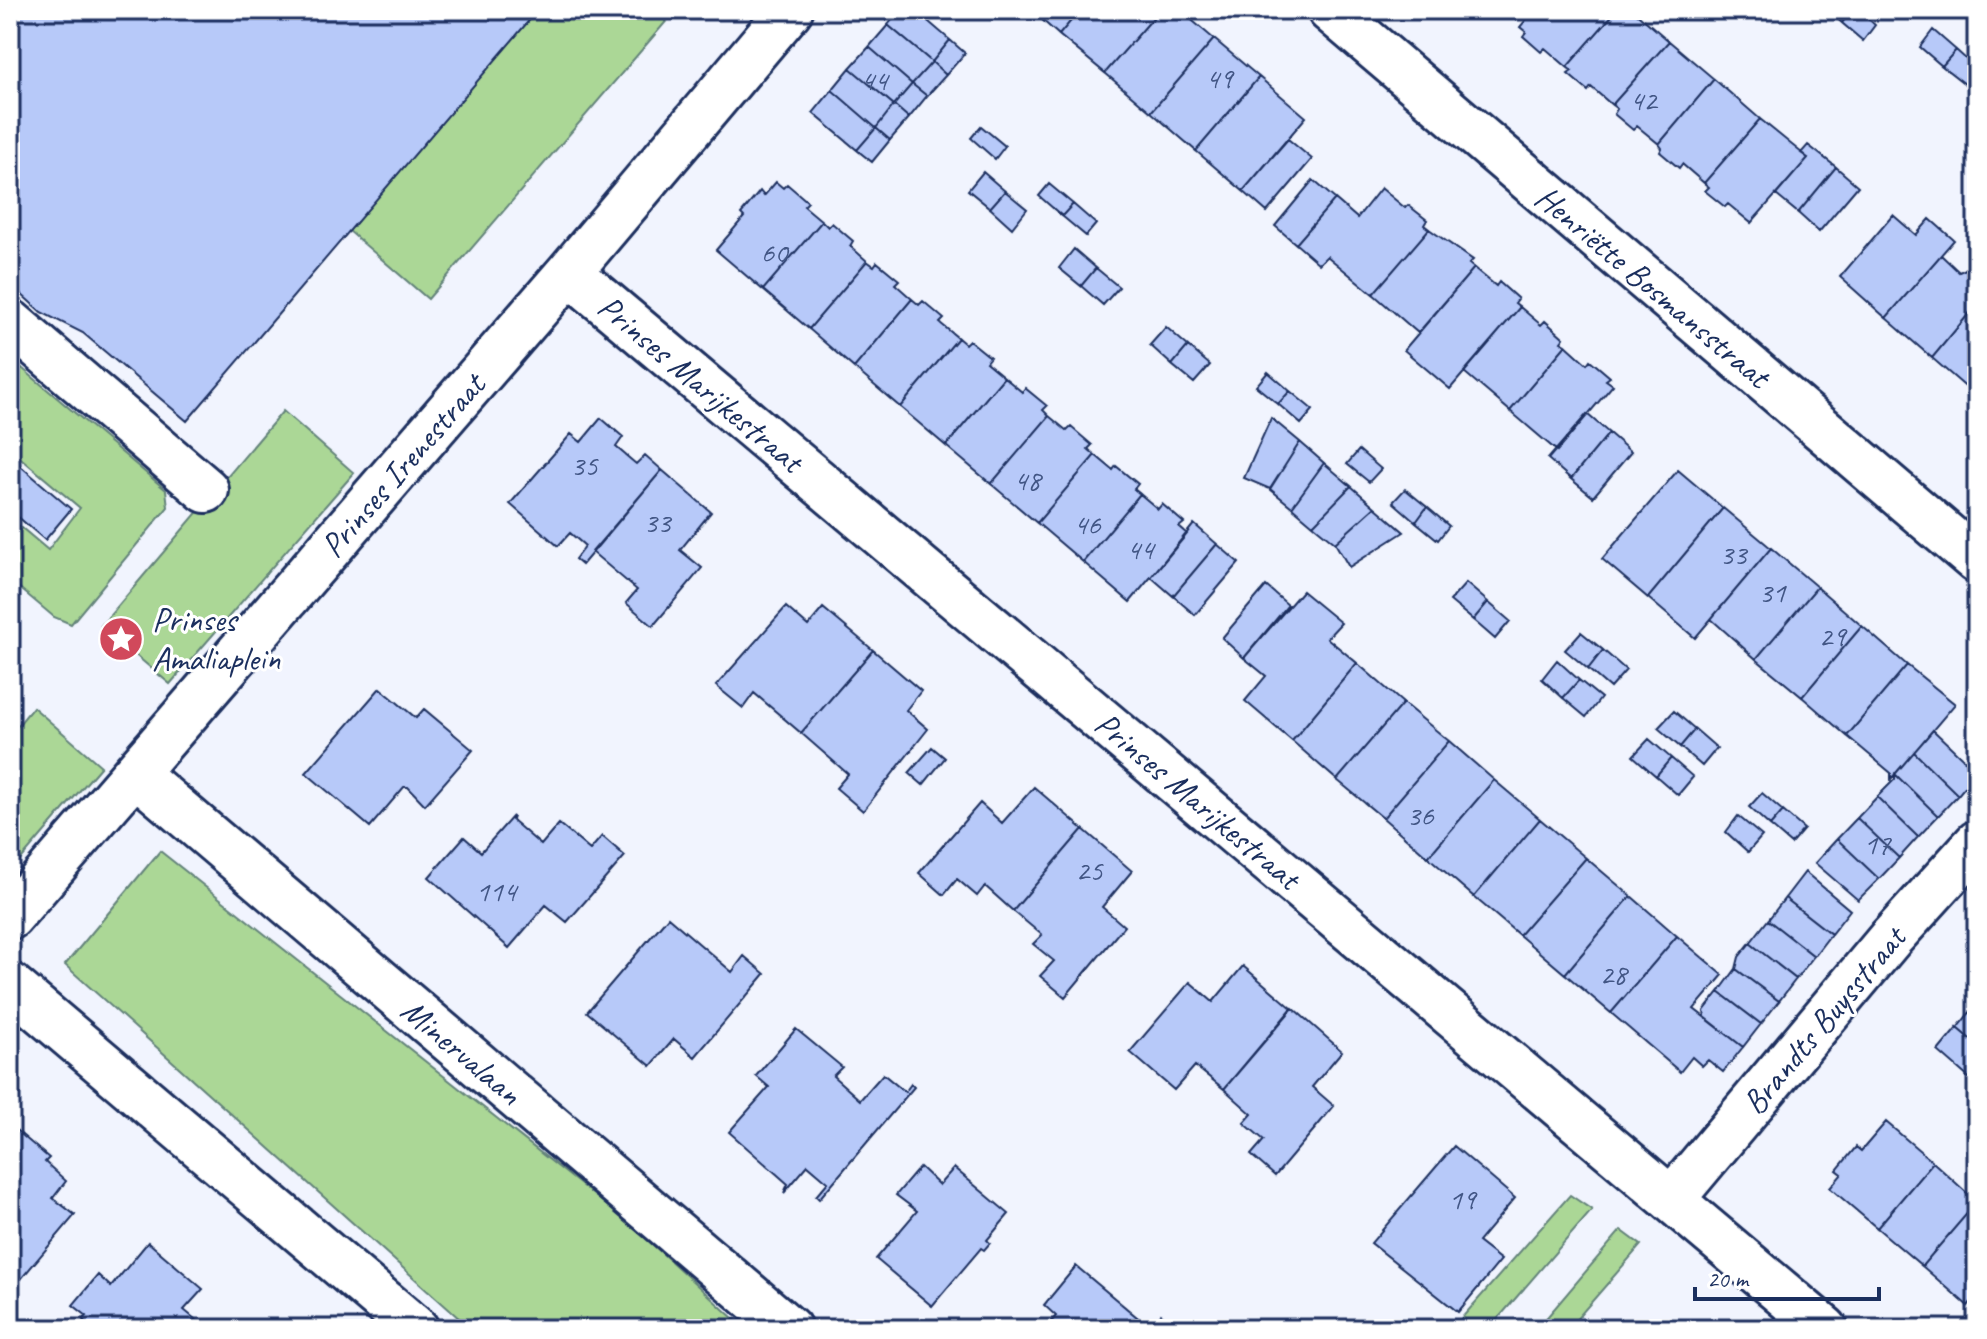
<svg xmlns="http://www.w3.org/2000/svg" width="1987" height="1339" viewBox="0 0 1987 1339" font-family="Caveat,sans-serif">
  <rect width="100%" height="100%" fill="#f1f4fe"/>
  <filter id="ink" filterUnits="userSpaceOnUse"><feTurbulence type="fractalNoise" baseFrequency=".0125" numOctaves="2"/><feDisplacementMap in="SourceGraphic" scale="16" xChannelSelector="R" yChannelSelector="G"/><feConvolveMatrix kernelMatrix="1 2 1 2 8 2 1 2 1" color-interpolation-filters="sRGB"/></filter>
  <g filter="url(#ink)">
    <path fill="#abd796" stroke="#63837a" stroke-width="2" d="M538,10H676L428,299L349,231Z
      M10,358L166,490L168,507L71,624L54,617L10,580V518L48,550L80,508L10,449Z
      M283,411L354,473L170,684L101,626Z
      M33,707L101,766L10,872V735Z
      M160,851L629,1223L745,1329H471L65,965Z
      M1570,1195L1592,1210L1489,1329H1452Z
      M1621,1230L1641,1245L1568,1329H1537Z"/>
    <path fill="#b7c9f9" stroke="#1b2f5e" stroke-width="2" d="M15,10H538L187,421L83,333L41,312L10,284V15Z
      M900,10H915L950,40L932,62L888,25Z
      M1031,10H1080L1059,35Z
      M1080,10H1160L1105,73L1059,35Z
      M1160,10H1180L1214,39L1151,112L1105,73Z
      M1534,10H1617L1567,67L1545,48L1541,52L1523,36L1526,32L1520,27Z
      M1617,10H1633L1669,41L1612,105L1591,87L1588,91L1568,74L1572,71L1567,67Z
      M1827,10H1852L1842,23Z
      M1852,10H1859L1875,25L1863,41L1842,23Z
      M888,25L932,62L912,84L869,47Z
      M1933,30L1956,50L1942,66L1920,47Z
      M1214,39L1259,77L1196,151L1151,112Z
      M950,40L965,53L946,75L932,62Z
      M1669,41L1714,79L1659,144L1637,126L1633,130L1614,114L1617,109L1612,105Z
      M869,47L912,84L894,105L850,68Z
      M1956,50L1977,69L1965,84L1942,66Z
      M932,62L946,75L927,96L912,84Z
      M850,68L894,105L876,128L832,90Z
      M1259,77L1306,117L1243,191L1196,151Z
      M1714,79L1760,119L1704,183L1682,164L1679,168L1660,152L1662,148L1659,144Z
      M912,84L927,96L909,118L894,105Z
      M832,90L876,128L857,150L813,113Z
      M894,105L909,118L890,140L876,128Z
      M1760,119L1808,158L1751,223L1728,204L1725,207L1705,191L1709,187L1704,183Z
      M981,126L1005,146L995,159L971,138Z
      M876,128L890,140L872,162L857,150Z
      M1288,139L1312,159L1267,212L1243,191Z
      M1808,145L1836,167L1798,213L1776,195L1808,158L1801,153Z
      M1836,167L1858,186L1819,232L1798,213Z
      M983,172L1005,191L990,208L968,190Z
      M1313,180L1335,199L1296,244L1275,226Z
      M776,182L783,188L787,184L808,202L804,206L822,221L763,290L716,250L744,217L741,214L760,191L764,196Z
      M1049,184L1073,204L1062,216L1039,196Z
      M1381,188L1405,208L1408,205L1427,220L1424,225L1429,229L1373,294L1327,256L1319,264L1296,244L1335,199L1357,218Z
      M1005,191L1027,209L1012,228L990,208Z
      M1073,204L1096,224L1086,236L1062,216Z
      M1893,215L1916,235L1930,219L1954,240L1886,318L1840,277Z
      M822,221L828,227L832,223L853,241L850,246L867,261L809,329L763,290Z
      M1429,229L1473,260L1469,264L1474,268L1418,333L1373,294Z
      M1074,249L1096,268L1081,286L1059,268Z
      M1941,255L1959,272L1968,268L1977,276V304L1932,358L1886,318Z
      M867,261L874,266L877,262L899,280L895,284L912,299L854,368L809,329Z
      M1096,268L1119,287L1103,305L1081,286Z
      M1474,268L1496,286L1499,282L1518,299L1515,303L1520,307L1450,389L1404,350Z
      M912,299L919,305L923,301L944,319L940,323L958,338L900,407L854,368Z
      M1977,304V397L1932,358Z
      M1520,307L1541,325L1545,321L1564,338L1561,342L1566,345L1510,411L1464,372Z
      M1166,327L1188,346L1172,365L1150,345Z
      M958,338L965,344L969,340L990,357L986,362L1004,377L946,446L900,407Z
      M1566,345L1587,364L1590,360L1610,377L1606,380L1613,385L1557,451L1510,411Z
      M1188,346L1210,365L1194,383L1172,365Z
      M1268,372L1290,391L1278,404L1256,386Z
      M1004,377L1022,392L1025,388L1047,406L1043,410L1049,416L991,484L946,446Z
      M1290,391L1313,410L1301,424L1278,404Z
      M1587,414L1609,433L1571,479L1548,459Z
      M1049,416L1067,431L1071,427L1092,445L1088,449L1095,455L1037,523L991,484Z
      M601,418L623,437L616,447L636,464L645,455L662,470L582,565L575,559L585,546L570,533L558,546L510,504L571,434L581,442Z
      M1271,418L1300,442L1270,489L1244,478Z
      M1609,433L1631,452L1593,497L1571,479Z
      M1300,442L1324,463L1292,507L1270,489Z
      M1359,450L1381,469L1369,482L1347,464Z
      M1095,455L1113,470L1116,466L1138,484L1134,489L1140,494L1083,562L1037,523Z
      M10,457L71,509L45,540L10,510Z
      M1324,463L1351,486L1313,525L1292,507Z
      M662,470L711,512L680,550L702,568L653,626L626,603L637,590L592,552Z
      M1678,470L1723,508L1648,598L1602,559Z
      M1351,486L1375,507L1335,543L1313,525Z
      M1405,489L1427,507L1416,522L1393,502Z
      M1140,494L1158,509L1162,504L1184,523L1179,527L1187,534L1130,602L1083,562Z
      M1375,507L1404,532L1349,567L1335,543Z
      M1427,507L1449,526L1438,540L1416,522Z
      M1723,508L1771,548L1695,638L1648,598Z
      M1194,524L1217,544L1173,596L1151,577Z
      M1217,544L1239,563L1195,615L1173,596Z
      M1771,548L1817,587L1756,659L1711,619Z
      M1466,583L1488,602L1473,620L1450,601Z
      M1266,586L1288,605L1244,658L1222,638Z
      M1817,587L1862,626L1802,697L1756,659Z
      M1302,591L1341,623L1327,638L1357,663L1292,741L1245,701L1266,676L1244,658Z
      M1488,602L1510,621L1495,639L1473,620Z
      M786,607L808,626L823,608L873,650L801,733L754,693L743,708L716,686Z
      M1862,626L1907,665L1847,736L1802,697Z
      M1581,632L1603,650L1588,669L1565,650Z
      M873,650L921,691L906,710L928,729L863,811L836,788L848,774L801,733Z
      M1603,650L1626,670L1610,688L1588,669Z
      M1557,660L1579,680L1563,698L1542,679Z
      M1357,663L1403,703L1337,780L1292,741Z
      M1907,665L1955,704L1891,779V773L1847,736Z
      M1579,680L1601,698L1586,717L1563,698Z
      M380,688L416,718L424,709L473,750L425,805L408,787H404L370,827L306,773Z
      M1403,703L1449,741L1383,818L1337,780Z
      M1674,711L1695,729L1680,747L1658,728Z
      M1695,729L1717,748L1702,766L1680,747Z
      M1933,730L1977,772L1958,795L1914,752Z
      M1649,739L1671,758L1656,776L1633,756Z
      M1449,741L1494,780L1428,857L1383,818Z
      M932,747L945,758L923,785L909,773Z
      M1914,752L1958,795L1938,816L1895,774Z
      M1671,758L1693,777L1678,795L1656,776Z
      M1895,774L1938,816L1918,837L1877,797L1895,779Z
      M1494,780L1540,819L1474,897L1428,857Z
      M1034,787L1083,829L1013,911L985,886L977,896L957,879L944,895L919,873L980,803L1002,823Z
      M1762,793L1783,811L1770,826L1749,807Z
      M1877,797L1918,837L1899,858L1857,818Z
      M1783,811L1804,829L1791,844L1770,826Z
      M513,816L512,820L541,845L559,824L590,850L602,836L625,856L567,922L546,905L509,948L429,877L464,837L481,852Z
      M1738,816L1762,836L1748,852L1726,832Z
      M1857,818L1899,858L1879,879L1837,839Z
      M1540,819L1586,858L1519,935L1474,897Z
      M1083,829L1132,871L1102,907L1124,926L1065,997L1040,976L1054,961L1033,944L1042,935L1013,911Z
      M1837,839L1879,879L1858,900L1815,863Z
      M1586,858L1631,896L1565,974L1519,935Z
      M1805,872L1850,910L1831,934L1785,898Z
      M1631,896L1677,936L1611,1013L1565,974Z
      M1785,898L1831,934L1814,956L1768,920Z
      M668,917L732,972L744,956L765,974L695,1057L674,1039L651,1066L587,1012Z
      M1768,920L1814,956L1796,979L1750,943Z
      M1677,936L1723,975L1694,1009L1743,1047L1723,1072L1708,1060L1702,1066L1692,1057L1680,1072L1611,1013Z
      M1750,943L1796,979L1779,1001L1736,969L1739,957Z
      M1243,966L1292,1008L1224,1089L1195,1066L1174,1090L1130,1052L1190,982L1213,1002Z
      M1736,969L1779,1001L1761,1024L1719,992Z
      M1719,992L1761,1024L1743,1047L1705,1017L1704,1011Z
      M1975,1006L1977,1008V1045L1957,1028Z
      M1293,1008L1342,1051L1312,1087L1334,1106L1275,1176L1251,1155L1264,1140L1244,1123L1252,1114L1224,1089Z
      M1957,1028L1977,1045V1085L1938,1051Z
      M796,1029L842,1067L833,1076L860,1100L883,1074L905,1092L911,1084L914,1087L819,1199L816,1196L828,1182L808,1165L784,1193L788,1184L729,1132L769,1087L756,1076Z
      M1886,1122L1933,1162L1877,1228L1830,1188L1842,1174L1837,1170L1856,1147L1861,1151Z
      M10,1125L49,1158L45,1162L66,1181L53,1198L75,1215L10,1292Z
      M1454,1146L1515,1198L1478,1242L1501,1260L1458,1312L1371,1243Z
      M1933,1162L1977,1202L1922,1266L1877,1228Z
      M920,1167L939,1185L954,1168L1009,1214L987,1240L990,1243L984,1250L981,1248L932,1306L876,1259L917,1211L896,1195Z
      M1977,1202V1295L1968,1306L1922,1266Z
      M148,1242L203,1289L184,1310L207,1329H94L83,1320L87,1316L73,1305L98,1275L111,1287Z
      M1076,1266L1149,1327L1161,1314L1180,1329H1045L1056,1316L1044,1305Z"/>
    <g fill="none" stroke-linecap="round" stroke-linejoin="round">
      <g stroke="#1b2f5e" stroke-width="50">
        <path id="minor" d="M1330,10L1977,561
          M569,272L1825,1329
          M10,322L206,490
          M135,773L789,1329
          M10,917L569,272L790,10
          M10,985L416,1329
          M1672,1199L1890,939L1977,843"/>
      </g>
      <use href="#minor" stroke="#fff" stroke-width="44"/>
    </g>
  </g>
  <defs>
    <g id="sight-disc" transform="scale(2.3)"><circle r="9.5" fill="#d1495b" stroke="#fff"/><path d="M0-6L1.8-2.2L6-1.7L2.9 1.2L3.7 5.4L0 3.3L-3.7 5.4L-2.9 1.2L-6-1.7L-1.8-2.2Z" fill="#fff"/></g>
  </defs>
  <g fill-rule="evenodd">
    <use href="#sight-disc" x="121" y="639"/>
  </g>
  <g text-anchor="middle" stroke-width="6" stroke-linejoin="round" paint-order="stroke">
    <g font-size="30" fill="#425685">
      <text x="1219" y="88">49</text>
      <text x="874" y="90">44</text>
      <text x="1643" y="110">42</text>
      <text x="774" y="262">60</text>
      <text x="584" y="475">35</text>
      <text x="1027" y="490">48</text>
      <text x="657" y="532">33</text>
      <text x="1087" y="534">46</text>
      <text x="1140" y="559">44</text>
      <text x="1733" y="564">33</text>
      <text x="1772" y="602">31</text>
      <text x="1832" y="646">29</text>
      <text x="1420" y="825">36</text>
      <text x="1877" y="854">17</text>
      <text x="1089" y="880">25</text>
      <text x="496" y="901">114</text>
      <text x="1613" y="984">28</text>
      <text x="1462" y="1209">19</text>
    </g>
    <g font-size="34" fill="#1b2f5e" stroke="#fff">
      <text transform="translate(1653 286) rotate(40)" y="12">Henriëtte Bosmansstraat</text>
      <text transform="translate(701 383) rotate(40)" y="12">Prinses Marijkestraat</text>
      <text transform="translate(402 465) rotate(-49)" y="12">Prinses Irenestraat</text>
      <text transform="translate(1198 800) rotate(40)" y="12">Prinses Marijkestraat</text>
      <text transform="translate(1823 1020) rotate(-50)" y="12">Brandts Buysstraat</text>
      <text transform="translate(462 1051) rotate(40)" y="12">Minervalaan</text>
    </g>
    <g font-size="34" fill="#1b2f5e" stroke="#fff" text-anchor="start">
      <text x="152" y="631">Prinses<tspan x="152" dy="39">Amaliaplein</tspan></text>
    </g>
  </g>
  <rect width="1987" height="1339" fill="none" stroke="#fff" stroke-width="40"/>
  <rect x="20" y="20" width="1947" height="1299" fill="none" stroke="#1b2f5e" stroke-width="3" filter="url(#ink)"/>
  <path d="M1695 1287v12h184v-12" fill="none" stroke="#1b2f5e" stroke-width="4"/>
  <text x="1707" y="1287" font-size="24" fill="#1b2f5e" stroke="#ffffff" stroke-width="6" paint-order="stroke">20 m</text>
</svg>
